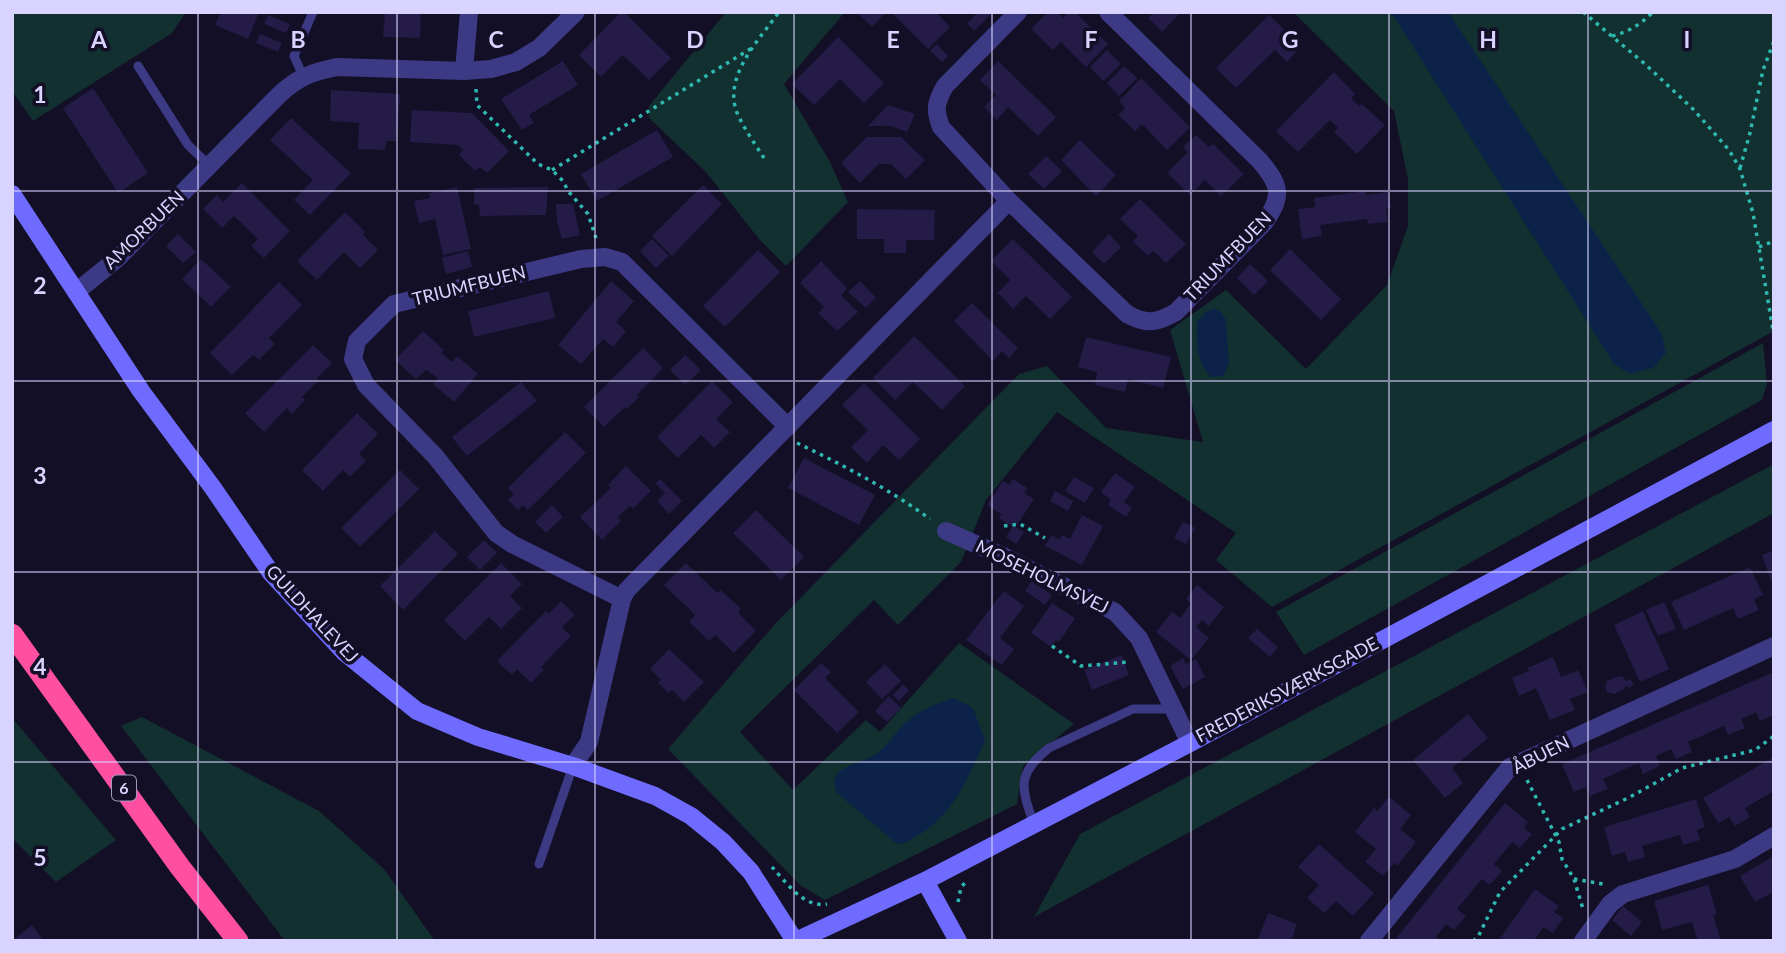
<svg xmlns="http://www.w3.org/2000/svg" width="1786" height="953" viewBox="0 0 1786 953" font-family="Lato,sans-serif">
  <rect width="100%" height="100%" fill="#130f26"/>
  <path fill="#12302f" d="M12,12H186L172,33L33,121L12,91Z
    M726,12H845L784,84L830,162L848,202L786,266L759,239L706,172L649,118V106Z
    M1293,12H1774V331L1272,607L1216,560L1236,533L1057,412L986,500L961,562L898,625L874,600L740,732L793,790L866,720L880,732L959,643L1074,724L1023,766L1017,804L825,900L800,885L668,749L775,624L1019,374L1047,366L1106,428L1203,442L1170,330L1226,290L1306,369L1387,285L1408,226V179L1394,111Z
    M1763,343L1767,384L1762,400L1304,655L1276,612Z
    M1774,464V513L1034,917L1080,834Z
    M142,717L319,811L384,869L435,941H285L121,726Z
    M12,718L116,840L56,882L12,838Z"/>
  <path fill="#0c2248" d="M1391,12H1448L1662,334L1666,353L1653,368L1630,374L1614,364Z
    M1215,308L1221,312L1226,320L1229,364L1223,376L1211,377C1195,360 1197,344 1197,322L1206,312Z
    M954,698L973,708L985,740C969,776 953,816 917,836C910,840 905,844 897,844L836,792C835,786 833,782 836,776C845,763 867,762 879,752C889,743 896,732 905,723C920,710 936,703 954,698Z"/>
  <path fill="#241b47" d="M221,12H259L248,39L215,25Z
    M385,12H421L420,38L383,37Z
    M621,12H624L671,58L649,80L623,55L601,77L579,55Z
    M856,12H886L872,27Z
    M891,12H936L950,27L928,49Z
    M978,12H990L991,14L974,31L967,23Z
    M1048,12H1057L1063,18L1069,12H1075L1108,44L1086,67L1061,42L1053,50L1031,29Z
    M1154,12H1181L1162,32L1148,18Z
    M268,15L290,24L286,33L264,24Z
    M1269,15L1290,35L1287,37L1299,49L1287,62L1275,50L1236,88L1216,68Z
    M260,34L282,43L278,52L256,43Z
    M838,37L884,83L864,103L840,79L814,105L792,84Z
    M937,44L948,56L942,62L930,51Z
    M1107,50L1121,64L1103,81L1090,67Z
    M563,61L578,85L529,115L534,123L522,130L501,99Z
    M998,61L1056,117L1038,136L1008,107L997,120L984,107L996,95L980,80Z
    M1124,66L1137,78L1119,96L1107,83Z
    M1334,72L1355,94L1351,98L1359,106L1362,104L1385,125L1357,154L1334,132L1338,128L1330,120L1298,152L1276,131Z
    M1141,78L1190,127L1167,150L1142,124L1135,131L1118,115L1125,108L1119,101Z
    M93,88L148,173L118,193L63,108Z
    M331,90L400,94L397,141H386L385,150L358,149L359,123L330,121Z
    M888,105L915,114L907,132L891,126H868Z
    M412,110L472,113L509,151L487,173L480,167L475,171L459,155L463,150L458,145L410,142Z
    M291,118L351,173L310,215L294,200L313,180L270,140Z
    M657,130L673,157L597,201L581,174Z
    M1196,135L1209,147L1213,144L1244,174L1221,196L1205,180L1190,195L1167,173L1188,152L1183,147Z
    M867,137H901L925,160L906,179L891,164H879L860,183L841,163Z
    M1080,140L1116,175L1096,196L1061,160Z
    M1046,156L1062,171L1044,189L1028,174Z
    M242,183L290,231L264,258L251,246L258,239L234,216L222,228L203,209L217,195L223,202Z
    M703,185L722,204L672,256L652,236Z
    M457,187L471,249L443,255L435,219L419,223L414,201L430,198L429,193Z
    M548,187L546,215L480,216L479,205L474,204V188Z
    M1366,191V195L1388,192L1391,208L1386,209L1388,222L1368,224L1367,219L1320,225L1322,236L1302,239L1298,209L1315,207L1314,198Z
    M1140,199L1186,244L1166,263L1153,251L1148,256L1133,242L1138,236L1120,219Z
    M556,204H573L580,235L562,239L557,221Z
    M857,209L935,210L934,240H906V253H884V239H857Z
    M345,212L365,232L363,235L378,250L360,268L344,252L317,280L297,261Z
    M178,234L196,252L183,263L166,246Z
    M1109,234L1121,247L1104,264L1092,252Z
    M652,239L669,256L656,268L640,251Z
    M1013,239L1072,297L1050,319L1026,296L1013,309L998,293L1010,280L991,261Z
    M1290,249L1341,299L1321,320L1270,270Z
    M758,250L780,272L725,327L703,306Z
    M468,251L472,267L446,274L442,258Z
    M201,259L231,287L211,307L182,279Z
    M821,261L847,288L841,295L858,312L837,331L818,313L824,307L800,283Z
    M1250,264L1268,281L1254,295L1237,278Z
    M611,281L634,301L616,322L626,331L613,347L603,339L581,364L558,345Z
    M860,281L876,298L866,308L848,292Z
    M279,282L302,305L269,338L275,344L259,360L253,355L232,375L210,353Z
    M549,291L555,318L474,337L468,311Z
    M972,303L1018,348L1009,358L1002,351L993,361L954,321Z
    M423,331L444,350L441,353L452,362L457,356L478,374L454,402L433,384L438,378L426,370L416,379L395,360Z
    M914,336L965,386L942,410L913,382L895,400L873,378Z
    M1086,337L1171,357L1163,388L1128,379L1125,392L1095,385L1097,372L1078,367Z
    M313,345L332,363L317,378L319,380L302,397L305,400L292,414L287,408L264,432L245,413Z
    M643,348L663,368L637,395L639,397L627,409L625,407L604,427L584,407Z
    M685,355L701,370L685,385L670,370Z
    M712,381L733,402L716,419L730,432L714,448L701,435L678,458L657,437Z
    M521,382L537,401L467,456L452,437Z
    M864,383L920,439L899,460L883,445L867,463L851,447L868,430L842,405Z
    M357,413L378,434L359,454L366,461L350,477L343,470L323,491L302,470Z
    M565,432L586,453L528,510L523,505L518,510L508,500L514,494L508,488Z
    M804,458L875,495L859,525L788,488Z
    M626,466L651,491L633,509L630,506L618,517L621,521L602,540L580,517L611,488L608,485Z
    M400,470L419,489L360,547L341,528Z
    M1115,473L1135,487L1124,502L1132,508L1126,517L1108,505L1111,500L1101,492Z
    M1074,477L1094,488L1085,503L1065,491Z
    M660,479L682,501L669,514L657,501L665,493L655,483Z
    M1013,479L1027,488L1024,493L1034,499L1017,525L1013,522L1011,526L999,518L1001,514L987,505L1003,481L1009,485Z
    M1055,491L1073,501L1068,511L1050,501Z
    M552,505L563,517L546,533L535,522Z
    M756,510L804,557L781,580L733,533Z
    M1082,515L1103,526L1082,565L1045,546L1051,535L1060,540L1062,535L1070,539Z
    M1183,522L1195,528L1186,544L1174,538Z
    M1013,525L1024,532L1016,544L1006,537Z
    M435,531L458,554L403,610L380,586Z
    M484,540L497,553L480,570L467,557Z
    M1774,550V588L1762,555Z
    M501,563L522,584L510,596L522,608L501,629L489,617L465,641L444,620Z
    M686,563L717,593L721,590L741,609L738,613L756,631L734,653L715,635L709,641L689,622L695,615L664,585Z
    M1750,567L1763,595L1754,599L1759,610L1738,619L1733,608L1684,630L1671,602Z
    M1032,581L1052,595L1045,605L1025,591Z
    M1197,585L1224,607L1209,626L1202,620L1196,627L1209,638L1191,660L1156,632L1172,612L1180,618L1191,604L1186,599Z
    M1004,591L1024,606L1000,638L1014,649L1002,665L966,640Z
    M561,601L575,615L562,627L571,636L541,667L544,670L531,683L517,669L512,675L497,661L546,611L548,614Z
    M1664,602L1676,629L1658,636L1646,610Z
    M1052,603L1075,618L1059,642L1056,640L1051,647L1031,633Z
    M1643,611L1669,669L1640,682L1614,625Z
    M1257,629L1278,647L1270,657L1248,638Z
    M669,649L704,682L684,702L672,690L669,693L658,683L661,680L650,669Z
    M1122,655L1129,675L1092,690L1084,670Z
    M1553,657L1561,677L1578,670L1588,692L1570,699L1575,710L1550,720L1536,688L1519,696L1512,678L1529,671L1527,668Z
    M1183,658L1186,664L1196,659L1205,677L1183,689L1170,666Z
    M821,663L831,672L825,678L859,712L837,733L794,690Z
    M885,664L901,681L882,699L866,682Z
    M1774,672V715L1760,721L1756,712L1741,719L1745,728L1728,735L1724,726L1688,742L1692,752L1676,759L1671,749L1656,756L1660,766L1643,774L1639,763L1603,779L1608,789L1590,796L1586,787L1574,792L1562,764Z
    M1619,676L1623,677L1626,681L1631,679L1634,685L1628,688L1626,685L1624,689L1614,694L1607,692L1605,687L1607,681Z
    M903,684L909,690L899,701L893,695Z
    M889,696L901,708L887,722L875,711Z
    M1468,714L1488,738L1452,768L1463,783L1445,798L1413,760Z
    M1774,757V791L1745,808L1750,817L1735,826L1729,817L1718,823L1703,798Z
    M1389,797L1411,815L1400,829L1416,842L1397,866L1394,863L1383,876L1365,862L1376,849L1355,832L1374,808L1377,811Z
    M1696,799L1705,827L1697,830L1700,840L1683,845L1680,835L1642,846L1645,857L1628,862L1625,852L1612,856L1604,827Z
    M1505,803L1528,822L1524,828L1532,834L1520,848L1512,842L1494,864L1502,871L1490,885L1482,879L1457,909L1466,916L1454,930L1446,924L1436,937L1441,941H1394Z
    M1319,844L1374,893L1353,916L1336,901L1324,913L1307,898L1319,885L1298,867Z
    M1774,856V892L1755,902L1740,876Z
    M1708,885L1717,914L1713,915L1721,941H1698L1692,922L1662,930L1654,901Z
    M1535,889L1559,906L1554,912L1563,918L1553,933L1543,927L1534,941H1498Z
    M1623,906L1642,922L1631,936L1612,920Z
    M1268,913L1297,924L1291,941H1257Z
    M32,925L44,941H12Z"/>
  <g fill="none" stroke-linecap="round" stroke-linejoin="round">
    <path stroke="#2fb8b0" stroke-width="3.5" stroke-dasharray="3.5 5" stroke-linecap="butt" d="M1583,12L1645,64L1694,110L1729,150L1740,169L1753,213L1774,336
      M1612,36C1629,32 1641,24 1653,12
      M476,89L477,105L538,164L552,170L563,181L568,191L588,214L596,238
      M764,158C755,144 745,130 738,115C721,78 759,40 779,12
      M1740,168L1750,133L1763,70L1774,41
      M552,170L752,48
      M1759,247L1774,241
      M797,443C843,465 889,489 930,519
      M1004,526L1020,524L1045,538
      M1052,646L1081,666L1129,662
      M1527,780L1559,842L1562,859L1574,879L1583,909
      M772,867C786,882 803,908 827,904
      M1574,879L1603,884
      M958,902L961,887L965,883
      M1473,941L1478,937L1500,892L1562,829L1630,797L1682,768L1755,750L1774,736"/>
    <path stroke="#3d3a85" stroke-width="9" d="M138,66L188,145L209,165
      M303,76L294,56L313,12
      M1034,824C1021,788 1016,774 1049,748L1133,709H1173
      M539,864L573,766"/>
    <path stroke="#3d3a85" stroke-width="18" d="M1018,12L945,86C936,102 934,109 941,127L1009,201L1127,314C1147,325 1157,323 1176,312L1264,223C1283,196 1281,186 1260,161L1108,12
      M464,71L469,12
      M76,292L118,258L279,95C298,77 312,72 337,67L464,71L491,69L516,62L539,48L576,12
      M946,531L1005,557L1115,612L1139,638L1190,743
      M622,599L512,544L496,533L435,456L366,385L353,359L357,341L394,304L581,259L605,257L622,262L788,427
      M573,766L589,742L622,599L627,590L1009,201
      M1369,941L1510,767L1774,646
      M1583,941L1610,904L1623,894L1735,859L1774,836"/>
    <path stroke="#6f6bff" stroke-width="18" d="M12,194L141,391L213,488L271,573L344,652L417,711L478,737L573,766L655,796L691,816L723,842L751,872L795,941
      M925,881L958,941
      M796,941L925,881L1190,743L1774,430"/>
    <path stroke="#ff4fa3" stroke-width="21" d="M12,634L180,867L238,941"/>
  </g>
  <path fill="none" stroke="#d9d4ff" stroke-width="2" stroke-opacity="0.55" d="M198,12V941M397,12V941M595,12V941M794,12V941M992,12V941M1191,12V941M1389,12V941M1588,12V941M12,191H1774M12,381H1774M12,572H1774M12,762H1774"/>
  <g text-anchor="middle" stroke-width="7" stroke-linejoin="round" paint-order="stroke">
    <rect fill="#130f26" stroke="#9e99be" stroke-width="2" x="112" y="775.5" width="24" height="25" rx="5"/>
    <g font-size="16" font-weight="bold" fill="#d9d4ff">
      <text x="124" y="794">6</text>
    </g>
    <g font-size="18" fill="#d9d4ff" stroke="#130f26">
      <text transform="translate(144 230) rotate(-44)" y="6">AMORBUEN</text>
      <text transform="translate(1228 257) rotate(-46)" y="6">TRIUMFBUEN</text>
      <text transform="translate(469 286) rotate(-14)" y="6">TRIUMFBUEN</text>
      <text transform="translate(1042 577) rotate(26)" y="6">MOSEHOLMSVEJ</text>
      <text transform="translate(312 614) rotate(47)" y="6">GULDHALEVEJ</text>
      <text transform="translate(1287 690) rotate(-28)" y="6">FREDERIKSVÆRKSGADE</text>
      <text transform="translate(1541 755) rotate(-27)" y="6">ÅBUEN</text>
    </g>
  </g>
  <g font-size="23" text-anchor="middle" font-weight="bold" fill="#d9d4ff" stroke="#130f26" stroke-width="7" stroke-linejoin="round" paint-order="stroke">
    <text x="99" y="48">A</text>
    <text x="298" y="48">B</text>
    <text x="496" y="48">C</text>
    <text x="695" y="48">D</text>
    <text x="893" y="48">E</text>
    <text x="1091" y="48">F</text>
    <text x="1290" y="48">G</text>
    <text x="1488" y="48">H</text>
    <text x="1687" y="48">I</text>
    <text x="40" y="103">1</text>
    <text x="40" y="294">2</text>
    <text x="40" y="484">3</text>
    <text x="40" y="675">4</text>
    <text x="40" y="866">5</text>
  </g>
  <rect width="1786" height="953" fill="none" stroke="#d9d4ff" stroke-width="28"/>
</svg>
